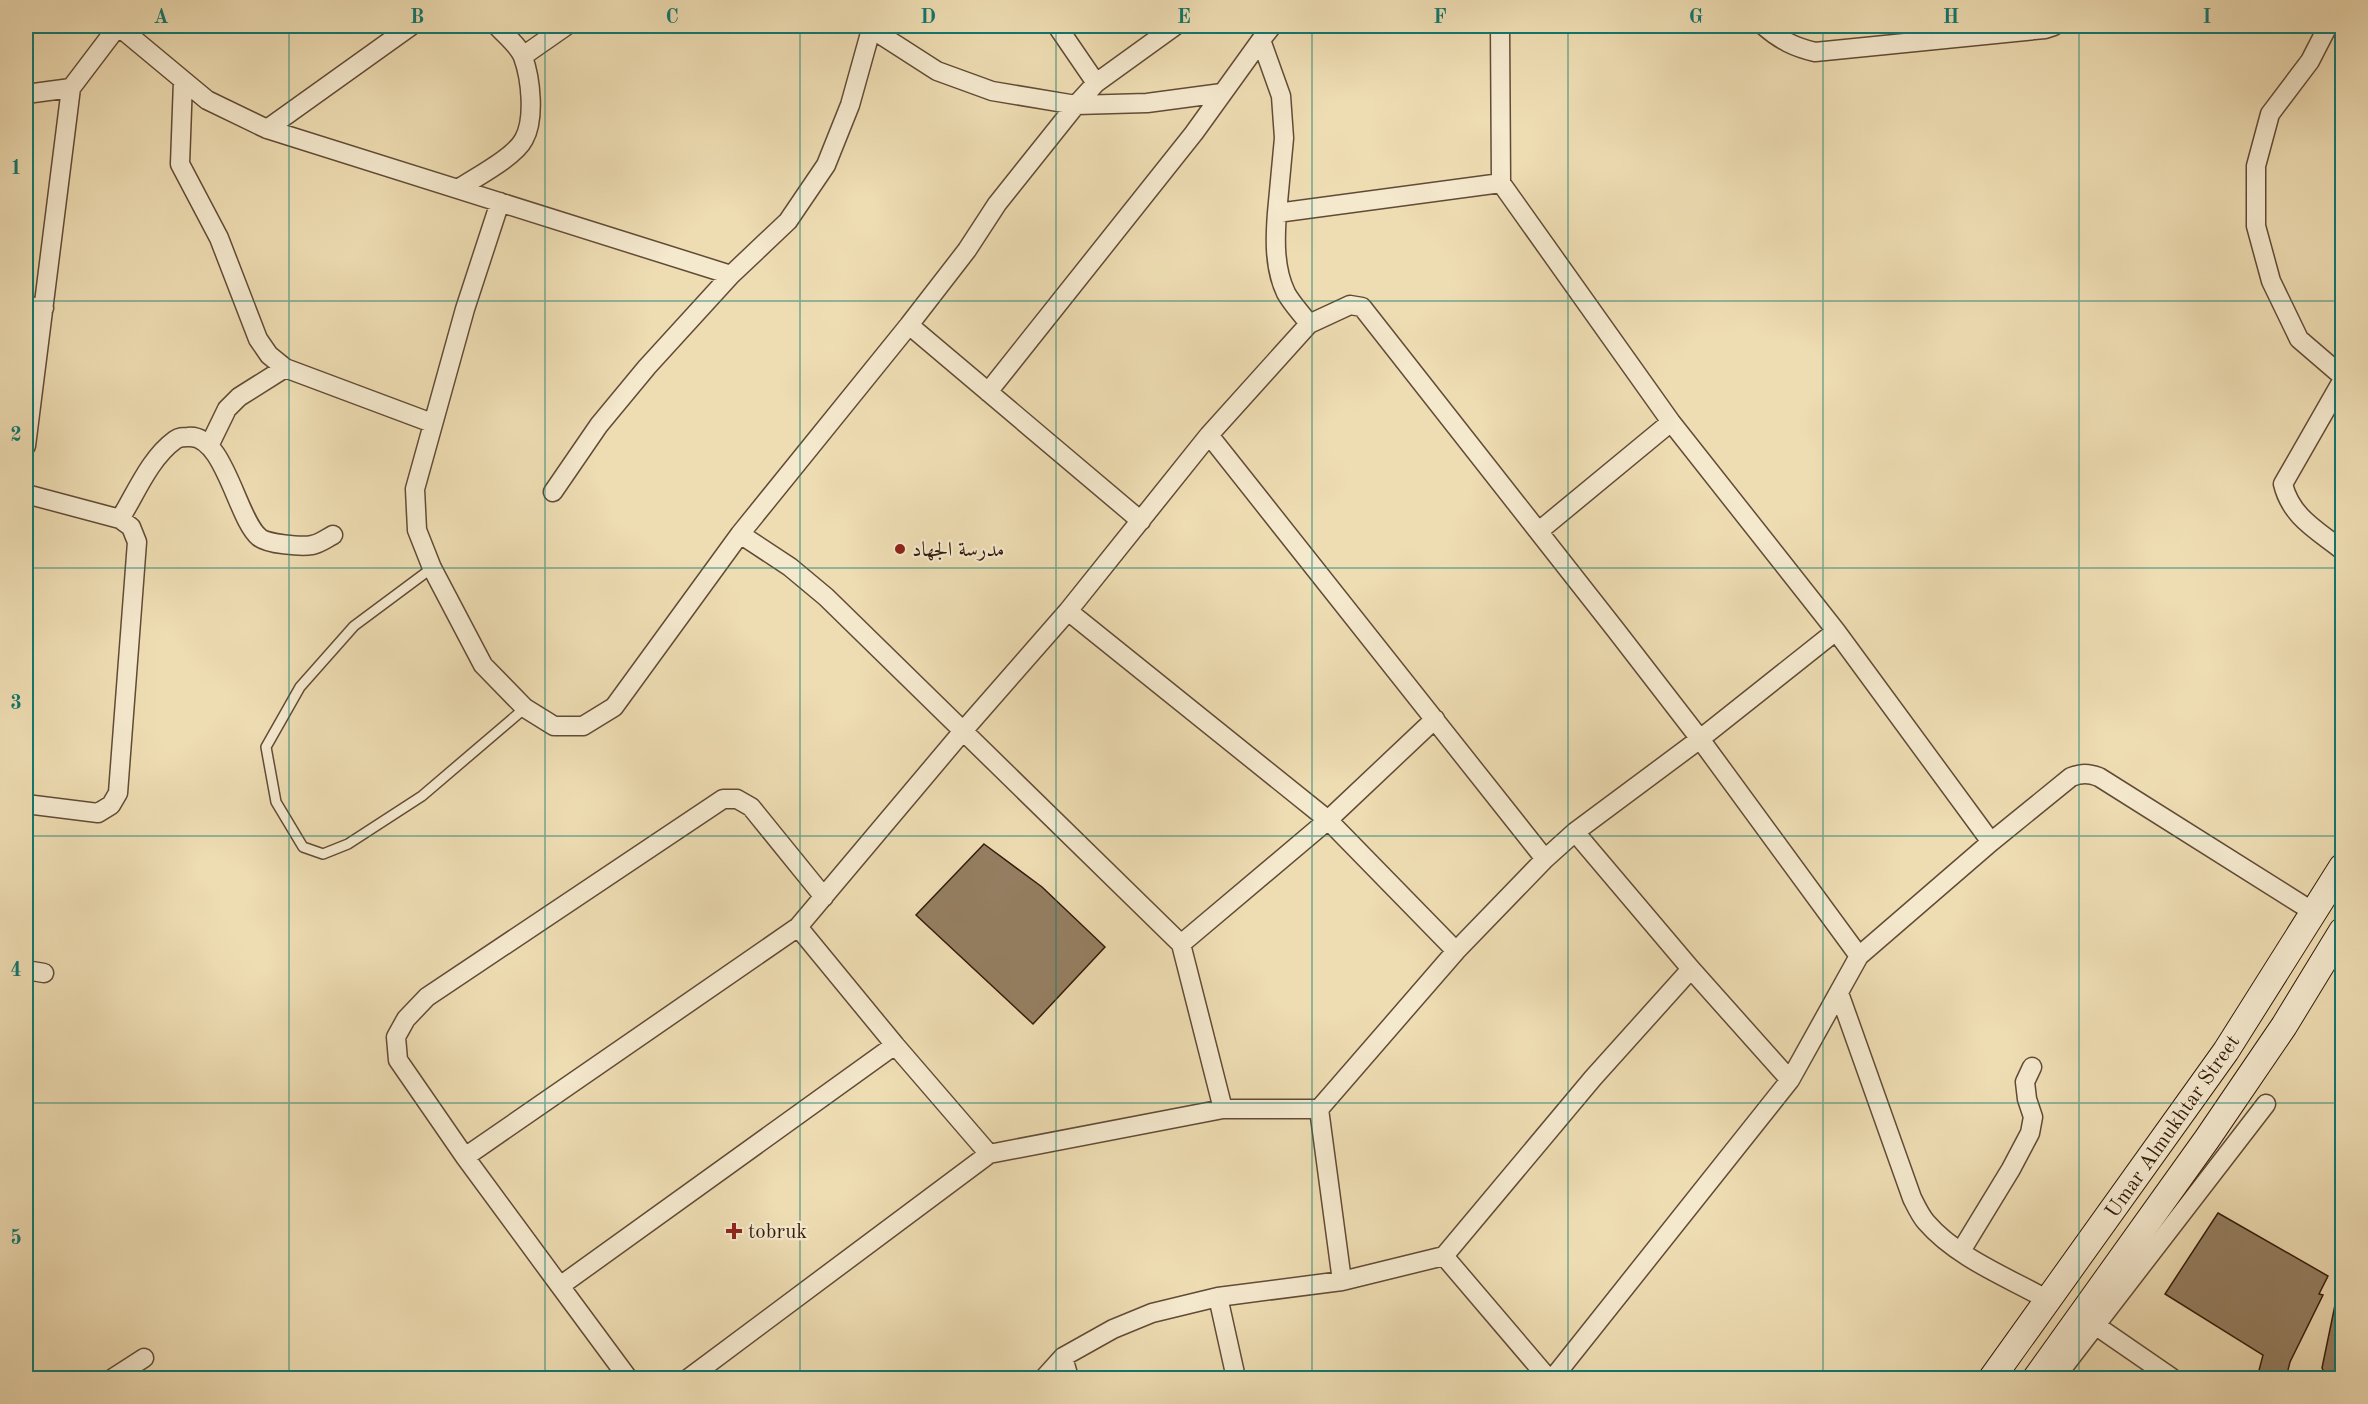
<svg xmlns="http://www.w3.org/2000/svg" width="2368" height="1404" viewBox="0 0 2368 1404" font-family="'Old Standard TT',Amiri,serif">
  <rect width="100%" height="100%" fill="#eedcb2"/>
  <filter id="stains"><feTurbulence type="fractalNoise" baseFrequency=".00333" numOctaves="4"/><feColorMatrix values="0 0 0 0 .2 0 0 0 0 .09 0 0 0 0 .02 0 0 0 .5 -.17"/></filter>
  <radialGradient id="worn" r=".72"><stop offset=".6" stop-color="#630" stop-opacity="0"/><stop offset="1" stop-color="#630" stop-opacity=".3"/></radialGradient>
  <path fill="#957f62" stroke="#341b0c" stroke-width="1.5" d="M984,844L1042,887L1105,947L1033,1024L916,915Z
    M2218,1213L2328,1276L2319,1294L2323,1295L2290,1362L2286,1378H2257L2263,1355L2165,1294Z
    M2335,1305L2343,1306V1378H2327L2322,1368Z"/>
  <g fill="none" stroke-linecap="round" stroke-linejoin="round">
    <g stroke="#624b36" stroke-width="12">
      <path id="lane" d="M432,568L354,626L300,687L266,747L276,802L303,847L323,854L348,844L422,796L525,708"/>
    </g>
    <g stroke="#624b36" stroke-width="21">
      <path id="street" d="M867,26L937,71L992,91L1076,105L1147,103L1222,93
        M1057,26L1096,83
        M1272,26L1261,40L1281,96L1284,138L1277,213
        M1500,26L1501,183L1671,422L1836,631L1991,842L1859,956L1790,1080L1553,1378
        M1764,26C1780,40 1794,47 1815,52L2045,29L2054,26
        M2328,26L2310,61L2270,114L2256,166V226L2271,281L2299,339L2342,376
        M523,56L566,26
        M183,81L180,164L219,238L258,339L269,355L285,368L432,423
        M26,94L71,88L118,26L207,100L267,129L731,275
        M267,129L411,26
        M458,189C476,177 515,157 524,139C535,119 531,79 523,57C519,46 505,35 497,26
        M500,202L465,309L415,489L417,530L432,568L483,665L525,708L554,726H583L614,707L740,534L909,325
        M26,306L44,308
        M1309,324C1302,314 1292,304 1286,293C1274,268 1275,239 1277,213L1501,183
        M2342,381L2283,484C2291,517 2317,530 2342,550
        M988,392L1194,133L1261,40
        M1209,435L1545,859
        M26,446L71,88
        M209,446L227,409L239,397L285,368
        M553,492L599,425L647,367L731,275L788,221L826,165L850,105L872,26
        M26,494L120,519L131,527L137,542L118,793L111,805L98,813L26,804
        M120,519C136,493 150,458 175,440C179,437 183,437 188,437C224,433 237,519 259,537C266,544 302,547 312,545C319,544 327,538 333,535
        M1141,521L909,325L967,250L997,204L1076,105L1096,83L1175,26
        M1539,531L1671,422
        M740,534L790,567L826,597L1181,944L1223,1109
        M1068,611L1328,820L1456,951
        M1575,832L1691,969
        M1991,842L2071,777C2082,773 2088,773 2099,777L2315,913
        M1181,944L1328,820L1435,719
        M26,970L44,973
        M1839,993L1912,1198C1916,1206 1920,1215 1926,1222C1957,1258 2007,1277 2048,1300
        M1319,1109L1456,951L1545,859L1575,832L1700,739L1836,631
        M465,1157L798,927
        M1961,1251L2011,1169L2030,1133L2033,1117L2027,1099L2025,1082L2032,1067
        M1444,1256L1548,1378
        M1342,1281L1319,1109H1223L989,1154L895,1045L798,927L963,731L1068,611L1209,435L1309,324L1350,305L1362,307L1615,629L1700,739L1859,956
        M560,1286L465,1157L398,1060L396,1037L406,1019L427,997L723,799H737L751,807L824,897
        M1218,1297L1236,1378
        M2095,1325L2172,1378
        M1063,1357L1069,1378
        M113,1378L144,1358
        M628,1378L560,1286L895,1045
        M689,1378L989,1154
        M1044,1378L1063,1357L1113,1329L1152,1313L1218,1297L1342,1281L1444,1256L1593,1078L1691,969L1790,1080
        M2055,1378L2266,1104"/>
    </g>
    <g stroke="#341b0c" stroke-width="28">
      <path id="secondary" d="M1992,1378L2226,1051L2342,867
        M2036,1378L2207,1139L2284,1026L2342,931"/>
    </g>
    <use href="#lane" stroke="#f4e8cd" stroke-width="9"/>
    <use href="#street" stroke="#f4e8cd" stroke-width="18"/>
    <use href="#secondary" stroke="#f4e8cd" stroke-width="26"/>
  </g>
  <path fill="none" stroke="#0f766e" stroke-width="1.5" stroke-opacity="0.55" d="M289,26V1378M545,26V1378M800,26V1378M1056,26V1378M1312,26V1378M1568,26V1378M1823,26V1378M2079,26V1378M26,301H2342M26,568H2342M26,836H2342M26,1103H2342"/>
  <g fill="#8f2418" stroke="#f4e8cd" stroke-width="2">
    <circle cx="900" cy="549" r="6"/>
    <path d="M731 1222h6v6h6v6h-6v6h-6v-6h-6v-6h6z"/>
  </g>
  <g text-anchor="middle" stroke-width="4.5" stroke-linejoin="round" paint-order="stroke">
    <g font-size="21" fill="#341b0c" stroke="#f4e8cd" text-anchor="start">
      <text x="912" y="556">مدرسة الجهاد</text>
      <text x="748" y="1238">tobruk</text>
    </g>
    <g font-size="21" fill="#341b0c" stroke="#f4e8cd">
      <text transform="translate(2172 1126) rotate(-55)" y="7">Umar Almukhtar Street</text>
    </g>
  </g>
  <rect width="2368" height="1404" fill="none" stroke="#eedcb2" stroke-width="66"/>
  <rect x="33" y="33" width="2302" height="1338" fill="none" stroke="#0f766e" stroke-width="2"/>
  <g font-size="20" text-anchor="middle" font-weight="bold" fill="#0f766e">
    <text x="161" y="23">A</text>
    <text x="417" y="23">B</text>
    <text x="672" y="23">C</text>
    <text x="928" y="23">D</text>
    <text x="1184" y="23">E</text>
    <text x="1440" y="23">F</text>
    <text x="1696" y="23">G</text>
    <text x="1951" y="23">H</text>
    <text x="2207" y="23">I</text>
    <text x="16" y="174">1</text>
    <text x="16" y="441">2</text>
    <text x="16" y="709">3</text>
    <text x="16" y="976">4</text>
    <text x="16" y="1244">5</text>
  </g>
  <rect width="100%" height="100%" filter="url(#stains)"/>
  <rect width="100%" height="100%" fill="url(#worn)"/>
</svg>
